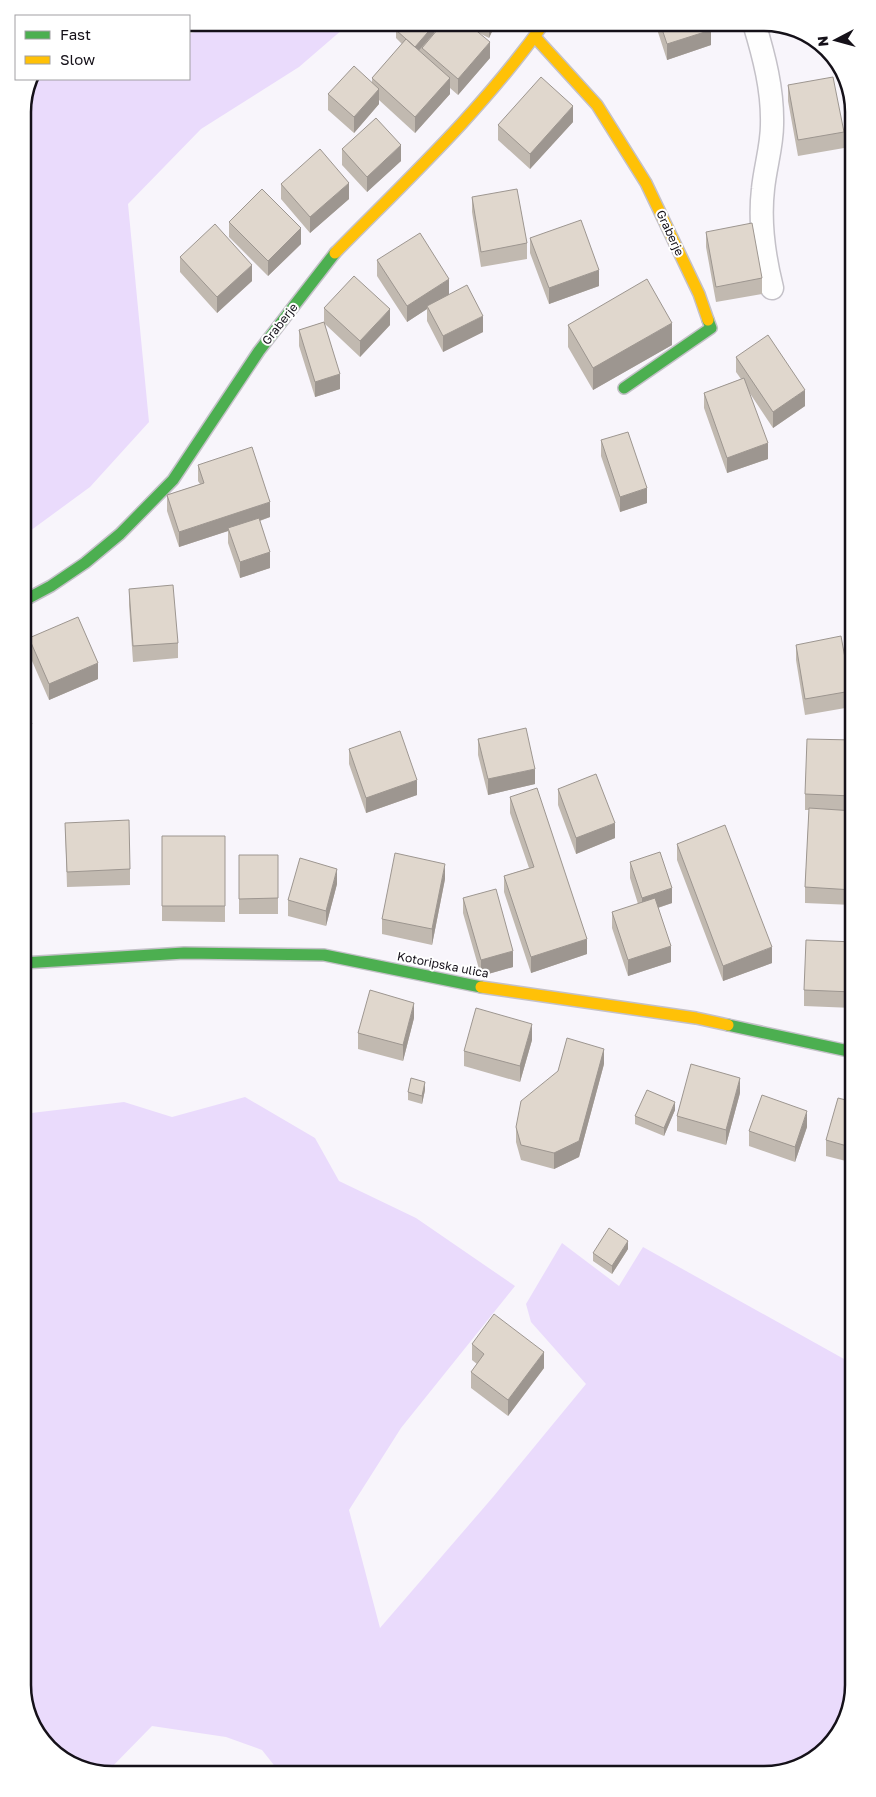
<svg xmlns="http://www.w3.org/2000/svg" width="876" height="1797" viewBox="0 0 876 1797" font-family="'Golos Text',sans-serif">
  <rect width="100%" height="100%" fill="#f8f5fb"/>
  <path fill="#eadbfc" d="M221,23H350L299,67L201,129L128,204L149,422L90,487L30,531L23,533V107L35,79H189V34Z
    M245,1097L315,1138L339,1181L416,1218L515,1286L401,1428L349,1510L380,1628L493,1497L586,1384L531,1322L526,1304L562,1243L619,1286L643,1247L853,1364V1685L838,1735L798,1768L763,1774H281L262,1750L226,1737L152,1726L105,1774L58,1756L29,1719L23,1684V1114L124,1102L172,1117Z"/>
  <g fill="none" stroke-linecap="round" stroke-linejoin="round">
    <g stroke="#c4c1c8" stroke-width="25">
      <path id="street" d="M754,23C764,56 773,90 772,125C772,146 765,168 763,189C759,223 764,256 772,288"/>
    </g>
    <g stroke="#c4c1c8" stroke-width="14">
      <path id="fast" d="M624,388L711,328L708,320
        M23,601L51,586L85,563L120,534L173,480L259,351L335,253
        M23,963L184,953L324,955L481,987
        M728,1025L853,1052"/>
    </g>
    <g stroke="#c4c1c8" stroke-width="14">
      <path id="slow" d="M535,37L597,105L646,183L699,294L708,320
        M335,253C408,179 484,108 544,23
        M481,987L696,1018L728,1025"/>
    </g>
    <use href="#street" stroke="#fefefe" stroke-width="22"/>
    <use href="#fast" stroke="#4caf50" stroke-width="11"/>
    <use href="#slow" stroke="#ffc107" stroke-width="11"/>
  </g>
  <path fill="#c1b9b0" d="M443,23H496L489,38L479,33L490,58L458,95L450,88V94L415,133L379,100V104L354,133L328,110V94L372,82V78L402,44L396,38V30L434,33Z
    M655,23H709L711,45L667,60Z
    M788,85L844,132V148L798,156L788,101Z
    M573,122L530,169L498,140V125Z
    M342,149L401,161L367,192L342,165Z
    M281,184L349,199L310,233L281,199Z
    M472,197L527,243V259L481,267L472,212Z
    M229,222L301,244L268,276L229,237Z
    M706,232L762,278V294L716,302L706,247Z
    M530,238L599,286L549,304L530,253Z
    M180,257L252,281L217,313L180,272Z
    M377,260L449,294L483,332L443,352L427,321V309L407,322L377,276Z
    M324,308L390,325L360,357L325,324L340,389L315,397L299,346V330L324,322Z
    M568,325L672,345L593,390L568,347Z
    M736,357L805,406L773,428L749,392L768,459L727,473L704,408V393L741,379L736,372Z
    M601,440L647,503L620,512L601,456Z
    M198,465L270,517L260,521L270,568L240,578L228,543V531L179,547L167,511V495L200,484L198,481Z
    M129,589L178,643V658L133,662L129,605Z
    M29,638L98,679L49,700L29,654Z
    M796,645L851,691V707L805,715L796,660Z
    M478,739L535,784L488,795L478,755Z
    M853,740L852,811H854V890L853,905L805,903V887L809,810H805V794Z
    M349,749L417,795L366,813L349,764Z
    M558,789L615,838L576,854L558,805Z
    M510,797L587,954L531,973L504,892V876L529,868L510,813Z
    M65,823L130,869V885L67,887Z
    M162,836H225V922L162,921Z
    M677,844L772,963L723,981L677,860Z
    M239,855H278V914H239Z
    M630,862L672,903L658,908L671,962L628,976L612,928V912L638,904L630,878Z
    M445,879L432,945L382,934V919Z
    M337,884L326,926L288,916V900Z
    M463,898L513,967L481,976L463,913Z
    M854,942L853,1008L804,1006V990Z
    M414,1018L403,1061L358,1049V1033Z
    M532,1040L520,1082L464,1066V1051Z
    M604,1064L579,1157L554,1169L521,1160L516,1142V1127Z
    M425,1090L422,1104L408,1100V1092Z
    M740,1093L726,1145L677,1131V1116Z
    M854,1102V1163L826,1156V1140Z
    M675,1110L664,1136L635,1124V1116Z
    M807,1127L795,1162L749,1146V1131Z
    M628,1249L612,1274L593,1261V1253Z
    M472,1344L544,1368L508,1416L471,1388V1372L477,1364L472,1360Z"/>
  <path fill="#9d9690" d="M489,23H496L489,38Z
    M434,25V33L415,55V47Z
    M711,30V45L667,60V44Z
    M490,42V58L458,95V79Z
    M450,78V94L415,133V117Z
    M379,89V104L354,133V117Z
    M573,106V122L530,169V154Z
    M401,145V161L367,192V177Z
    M349,183V199L310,233V217Z
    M301,228V244L268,276V261Z
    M252,265V281L217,313V297Z
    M599,270V286L549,304V288Z
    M449,279V295L427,306V309L407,322V306Z
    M390,309V325L360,357V341Z
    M483,316V332L443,352V336Z
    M672,323V345L593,390V368Z
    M340,374V389L315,397V382Z
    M805,390V406L773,428V412Z
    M768,443V459L727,473V458Z
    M647,488V503L620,512V497Z
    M270,502V517L229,531L228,528V531L179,547V532Z
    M270,552V568L240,578V562Z
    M98,663V679L49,700V684Z
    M32,724V739L23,744V729Z
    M535,769V784L488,795V779Z
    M417,780V795L366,813V798Z
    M615,823V838L576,854V838Z
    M445,864V879L432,945V929Z
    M337,869V884L326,926V911Z
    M854,874V890L853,905V890Z
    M672,888V903L642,913V898Z
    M587,939V954L531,973V957Z
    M671,946V962L628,976V960Z
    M772,947V963L723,981V966Z
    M513,951V967L481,976V960Z
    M414,1003V1018L403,1061V1045Z
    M532,1024V1040L520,1082V1066Z
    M604,1049V1064L579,1157L554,1169V1153Z
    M740,1078V1093L726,1145V1130Z
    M425,1082V1090L422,1104V1096Z
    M675,1102V1110L664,1136V1128Z
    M807,1111V1127L795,1162V1147Z
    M628,1241V1249L612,1274V1266Z
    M544,1352V1368L508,1416V1400Z"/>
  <path fill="#e0d7cd" stroke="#9d9690" d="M402,23H431L434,25L415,47L396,30Z
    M443,23H467L490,42L458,79L422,48Z
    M660,23H709L711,30L667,44Z
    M406,39L450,78L415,117L372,78Z
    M354,66L379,89L354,117L328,94Z
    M541,77L573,106L530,154L498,125Z
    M833,77L844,132L798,140L788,85Z
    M376,118L401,145L367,177L342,149Z
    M320,149L349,183L310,217L281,184Z
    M262,189L301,228L268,261L229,222Z
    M517,189L527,243L481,252L472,197Z
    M581,220L599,270L549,288L530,238Z
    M752,223L762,278L716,287L706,232Z
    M215,224L252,265L217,297L180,257Z
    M420,233L449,279L407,306L377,260Z
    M354,276L390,309L360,341L324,308Z
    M647,279L672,323L593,368L568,325Z
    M467,285L483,316L443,336L427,306Z
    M324,322L340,374L315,382L299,330Z
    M768,335L805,390L773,412L736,357Z
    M744,378L768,443L727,458L704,393Z
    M628,432L647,488L620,497L601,440Z
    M252,447L270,502L179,532L167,495L204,483L198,465Z
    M259,518L270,552L240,562L228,528Z
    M173,585L178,643L133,646L129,589Z
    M78,617L98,663L49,684L29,638Z
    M841,636L851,691L805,699L796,645Z
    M23,707L32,724L23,729Z
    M526,728L535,769L488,779L478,739Z
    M400,731L417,780L366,798L349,749Z
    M807,739L853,740L852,796L805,794Z
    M596,774L615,823L576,838L558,789Z
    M537,788L587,939L531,957L504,876L534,867L510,797Z
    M809,808L854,811V874L853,890L805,887Z
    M129,820L130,869L67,872L65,823Z
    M725,825L772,947L723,966L677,844Z
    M162,836H225V906H162Z
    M660,852L672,888L642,898L630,862Z
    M395,853L445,864L432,929L382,919Z
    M239,855H278V898L239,899Z
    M300,858L337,869L326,911L288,900Z
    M496,889L513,951L481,960L463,898Z
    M655,898L671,946L628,960L612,912Z
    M806,940L854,942L853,992L804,990Z
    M370,990L414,1003L403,1045L358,1033Z
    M476,1008L532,1024L520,1066L464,1051Z
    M567,1038L604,1049L579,1141L554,1153L521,1145L516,1127L521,1101L558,1071Z
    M691,1064L740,1078L726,1130L677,1116Z
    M411,1078L425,1082L422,1096L408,1092Z
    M647,1090L675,1102L664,1128L635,1116Z
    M762,1095L807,1111L795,1147L749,1131Z
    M838,1098L854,1102V1148L826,1140Z
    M609,1228L628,1241L612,1266L593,1253Z
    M494,1314L544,1352L508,1400L471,1372L484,1354L472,1344Z"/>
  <g text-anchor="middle" stroke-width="4" stroke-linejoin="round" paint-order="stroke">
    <g font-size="12" fill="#151119" stroke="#fff">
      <text transform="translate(670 233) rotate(65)" y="4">Graberje</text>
      <text transform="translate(280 324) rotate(-52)" y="4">Graberje</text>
      <text transform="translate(443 965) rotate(11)" y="4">Kotoripska ulica</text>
    </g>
  </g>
  <path d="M0 0H876V1797H0ZM112 31H764A81 81 0 0 1 845 112V1685A81 81 0 0 1 764 1766H112A81 81 0 0 1 31 1685V112A81 81 0 0 1 112 31Z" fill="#fff" fill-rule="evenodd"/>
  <path fill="none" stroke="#151119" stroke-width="2.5" d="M112 31H764A81 81 0 0 1 845 112V1685A81 81 0 0 1 764 1766H112A81 81 0 0 1 31 1685V112A81 81 0 0 1 112 31Z"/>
  <rect x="15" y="15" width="175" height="65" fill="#ffffff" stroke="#a1a0a3"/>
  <rect x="25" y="31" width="25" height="8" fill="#4caf50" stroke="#a1a0a3"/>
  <text x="60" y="40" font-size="15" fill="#151119">Fast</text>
  <rect x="25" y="56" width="25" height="8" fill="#ffc107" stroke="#a1a0a3"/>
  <text x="60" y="65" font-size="15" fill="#151119">Slow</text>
  <g transform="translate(836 40) rotate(264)" stroke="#ffffff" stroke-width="4" paint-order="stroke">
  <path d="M0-4L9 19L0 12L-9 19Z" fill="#151119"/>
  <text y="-8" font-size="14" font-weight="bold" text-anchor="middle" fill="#151119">N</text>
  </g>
</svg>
